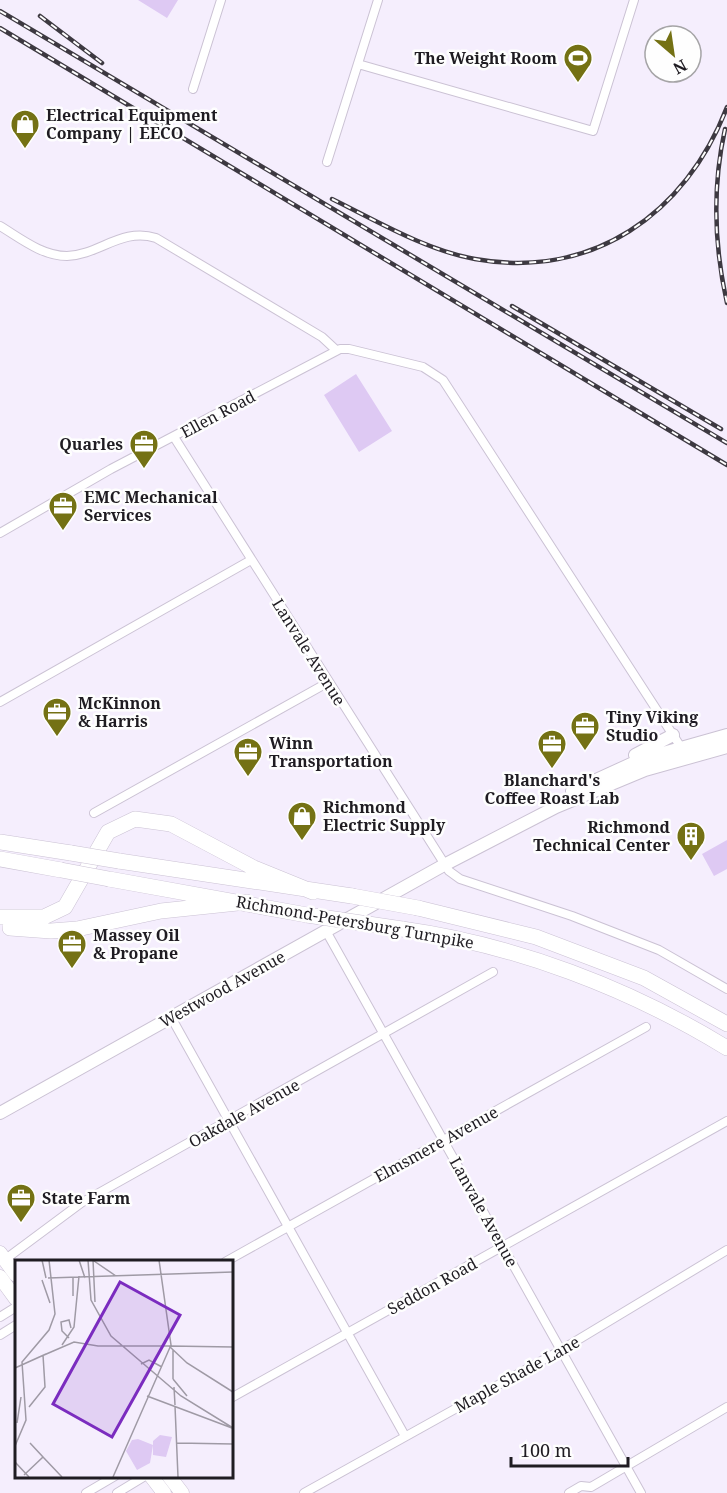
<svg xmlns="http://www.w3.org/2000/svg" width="727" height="1493" viewBox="0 0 727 1493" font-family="'Noto Serif',serif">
  <rect width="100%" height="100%" fill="#f5eefd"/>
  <path fill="#dec9f3" d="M138,0H178L167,18Z
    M356,374L392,431L359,452L324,395Z
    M727,840V869L714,876L702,854Z"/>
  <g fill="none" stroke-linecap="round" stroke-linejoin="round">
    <g stroke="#cbc2d4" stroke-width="10">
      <path id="street" d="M358,64L593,131L634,0
        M193,89L221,0
        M327,162L378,0
        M0,226C20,238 42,256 67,256C99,255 122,227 156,238L322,337L336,350
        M174,437L449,871L460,879L572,916L659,950L727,989
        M0,533L111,469L340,349H349L423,367L443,380L684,752
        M0,702L251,560
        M94,813L327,683
        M326,931L641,1493
        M171,1017L405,1436
        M3,1261L81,1203L493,972
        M225,1262L646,1027
        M0,1317L16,1307
        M0,1335L16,1325
        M231,1398L727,1121
        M86,1493L115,1476
        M117,1493L145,1476
        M304,1493L561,1350L727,1250
        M569,1493L581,1486L591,1487L727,1407"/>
    </g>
    <g stroke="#cbc2d4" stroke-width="14">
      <path id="secondary" d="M635,755L673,735
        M572,791L642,759L727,735
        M0,1113L444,865L556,807L645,770L727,747"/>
    </g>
    <g stroke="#cbc2d4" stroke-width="15">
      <path id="primary" d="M0,1253L16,1275
        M0,1277L16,1299
        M151,1476L164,1493
        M169,1476L182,1493"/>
    </g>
    <g stroke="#cbc2d4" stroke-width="16">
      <path id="highway" d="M0,842L71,853
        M0,859L61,870
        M119,861L352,896
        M109,879L307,915
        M418,908L536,937L644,978L727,1024
        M0,917H44L65,907L108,832L135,819L171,824L254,868L313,892
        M10,928L51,931L77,929L161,911L247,902
        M402,929C516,945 629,988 727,1048"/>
    </g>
    <use href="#street" stroke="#fff" stroke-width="8"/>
    <use href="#secondary" stroke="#fff" stroke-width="12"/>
    <use href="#primary" stroke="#fff" stroke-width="14"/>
    <use href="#highway" stroke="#fff" stroke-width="15"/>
    <g stroke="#3d3941" stroke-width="4.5">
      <path id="rail" d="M0,11L727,443
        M40,16L102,63
        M0,28L727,465
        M725,129C712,188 714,245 727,303
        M332,199C377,221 425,250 475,259C592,280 686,214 727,107
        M512,306L721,429"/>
    </g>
    <use href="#rail" stroke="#fefefe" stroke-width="2" stroke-dasharray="7" stroke-linecap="butt"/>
    <g stroke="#cbc2d4" stroke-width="16" stroke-linecap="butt">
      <path id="highway-bridge" d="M71,853L119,861
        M61,870L109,879
        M352,896L418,908
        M307,915L402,929"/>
    </g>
    <use href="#highway-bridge" stroke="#fff" stroke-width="15"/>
  </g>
  <defs>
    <g id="stadium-pin" transform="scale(1.5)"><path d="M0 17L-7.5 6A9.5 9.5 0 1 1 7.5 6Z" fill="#747114" stroke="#fefefe"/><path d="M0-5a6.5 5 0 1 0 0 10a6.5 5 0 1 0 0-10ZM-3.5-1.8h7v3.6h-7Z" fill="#fff"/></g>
    <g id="shop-pin" transform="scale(1.5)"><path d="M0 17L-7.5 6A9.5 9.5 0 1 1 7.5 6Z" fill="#747114" stroke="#fefefe"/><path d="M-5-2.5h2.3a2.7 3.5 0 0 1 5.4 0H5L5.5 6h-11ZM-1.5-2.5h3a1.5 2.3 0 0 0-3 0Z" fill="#fff"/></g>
    <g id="office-pin" transform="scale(1.5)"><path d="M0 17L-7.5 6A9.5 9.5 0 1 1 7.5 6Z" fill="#747114" stroke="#fefefe"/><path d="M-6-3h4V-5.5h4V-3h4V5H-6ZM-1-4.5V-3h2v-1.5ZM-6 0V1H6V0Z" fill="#fff"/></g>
    <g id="building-pin" transform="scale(1.5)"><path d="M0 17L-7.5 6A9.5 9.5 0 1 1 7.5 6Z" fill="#747114" stroke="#fefefe"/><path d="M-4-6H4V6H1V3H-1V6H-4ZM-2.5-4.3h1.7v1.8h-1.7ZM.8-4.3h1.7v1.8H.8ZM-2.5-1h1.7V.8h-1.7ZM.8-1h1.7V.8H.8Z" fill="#fff"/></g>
  </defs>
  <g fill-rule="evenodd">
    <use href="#stadium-pin" x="578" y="58"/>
    <use href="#shop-pin" x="25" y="124"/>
    <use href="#office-pin" x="144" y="444"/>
    <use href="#office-pin" x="63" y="506"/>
    <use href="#office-pin" x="57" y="712"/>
    <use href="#office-pin" x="585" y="726"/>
    <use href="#office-pin" x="552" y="744"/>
    <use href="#office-pin" x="248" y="752"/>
    <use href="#shop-pin" x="302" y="816"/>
    <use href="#building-pin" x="691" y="836"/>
    <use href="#office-pin" x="72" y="944"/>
    <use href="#office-pin" x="21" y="1198"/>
  </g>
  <g text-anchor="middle" stroke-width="5" stroke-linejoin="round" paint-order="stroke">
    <g font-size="16" font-weight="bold" fill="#1f1c22" stroke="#fefefe" text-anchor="start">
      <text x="557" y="64" text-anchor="end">The Weight Room</text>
      <text x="46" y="121">Electrical Equipment<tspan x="46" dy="18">Company | EECO</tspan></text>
      <text x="123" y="450" text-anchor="end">Quarles</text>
      <text x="84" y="503">EMC Mechanical<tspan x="84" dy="18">Services</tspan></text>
      <text x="78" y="709">McKinnon<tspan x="78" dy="18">&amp; Harris</tspan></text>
      <text x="606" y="723">Tiny Viking<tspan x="606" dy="18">Studio</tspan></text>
      <text x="269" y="749">Winn<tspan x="269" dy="18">Transportation</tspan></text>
      <text x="552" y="786" text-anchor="middle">Blanchard's<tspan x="552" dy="18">Coffee Roast Lab</tspan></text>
      <text x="323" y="813">Richmond<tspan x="323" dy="18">Electric Supply</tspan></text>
      <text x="670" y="833" text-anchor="end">Richmond<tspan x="670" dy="18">Technical Center</tspan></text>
      <text x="93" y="941">Massey Oil<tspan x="93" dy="18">&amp; Propane</tspan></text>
      <text x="42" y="1204">State Farm</text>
    </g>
    <g font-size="16" fill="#1f1c22" stroke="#fefefe">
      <text transform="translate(218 414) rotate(-28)" y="6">Ellen Road</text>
      <text transform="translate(309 652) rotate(58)" y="6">Lanvale Avenue</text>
      <text transform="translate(355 922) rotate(10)" y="6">Richmond-Petersburg Turnpike</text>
      <text transform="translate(222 989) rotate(-29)" y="6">Westwood Avenue</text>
      <text transform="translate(244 1113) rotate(-29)" y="6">Oakdale Avenue</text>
      <text transform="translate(436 1144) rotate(-29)" y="6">Elmsmere Avenue</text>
      <text transform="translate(484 1212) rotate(61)" y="6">Lanvale Avenue</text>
      <text transform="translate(432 1286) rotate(-29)" y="6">Seddon Road</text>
      <text transform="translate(517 1374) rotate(-29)" y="6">Maple Shade Lane</text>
    </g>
  </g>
  <g transform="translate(15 1260)">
    <rect width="218" height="218" fill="#f5eefd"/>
    <path d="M145,175L157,177L151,197L138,195V181ZM123,179L138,185L135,203L122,210L111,191L117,180Z" fill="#dec9f3"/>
    <path fill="none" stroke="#9f9aa5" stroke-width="1.5" d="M27,0L31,18M64,0L70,18M73,0L76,40L96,76L166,136L218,168M78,0L80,42M79,1L101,16M58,17V36M33,18L218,12M27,20L35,43M54,78L47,71L46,62L54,60L56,68M47,85L59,67L64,16M154,86L172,103L218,132M155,86L218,87M158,90V119M29,95L59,82L83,86H155M126,104L134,100L147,107M0,108L31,94M158,119L172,136M159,127L160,145M132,136L217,168M160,146L163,217M14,147L30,127L28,95M2,163L6,137M162,183L218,184M0,186L11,160L7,102L34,70L40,54L34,0M28,197L47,217M0,202L14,217M9,215L28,197L15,183M98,217L156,85L144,0"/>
    <path fill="#7b2cbf" fill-opacity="0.15" stroke="#7b2cbf" stroke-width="3" d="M105,22L165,55L97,177L38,144Z"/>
    <rect width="218" height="218" fill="none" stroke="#1f1c22" stroke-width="3"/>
  </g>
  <g transform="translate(673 54) rotate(151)"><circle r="28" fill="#fefefe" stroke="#a5a4a6" stroke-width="1.5"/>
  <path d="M0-4.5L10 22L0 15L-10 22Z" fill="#747114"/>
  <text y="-9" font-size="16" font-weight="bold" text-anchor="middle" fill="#1f1c22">N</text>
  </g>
  <path d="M511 1457v9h117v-9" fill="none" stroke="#1f1c22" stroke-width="3"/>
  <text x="520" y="1457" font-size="18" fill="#1f1c22" stroke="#fefefe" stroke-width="4.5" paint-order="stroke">100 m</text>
</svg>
